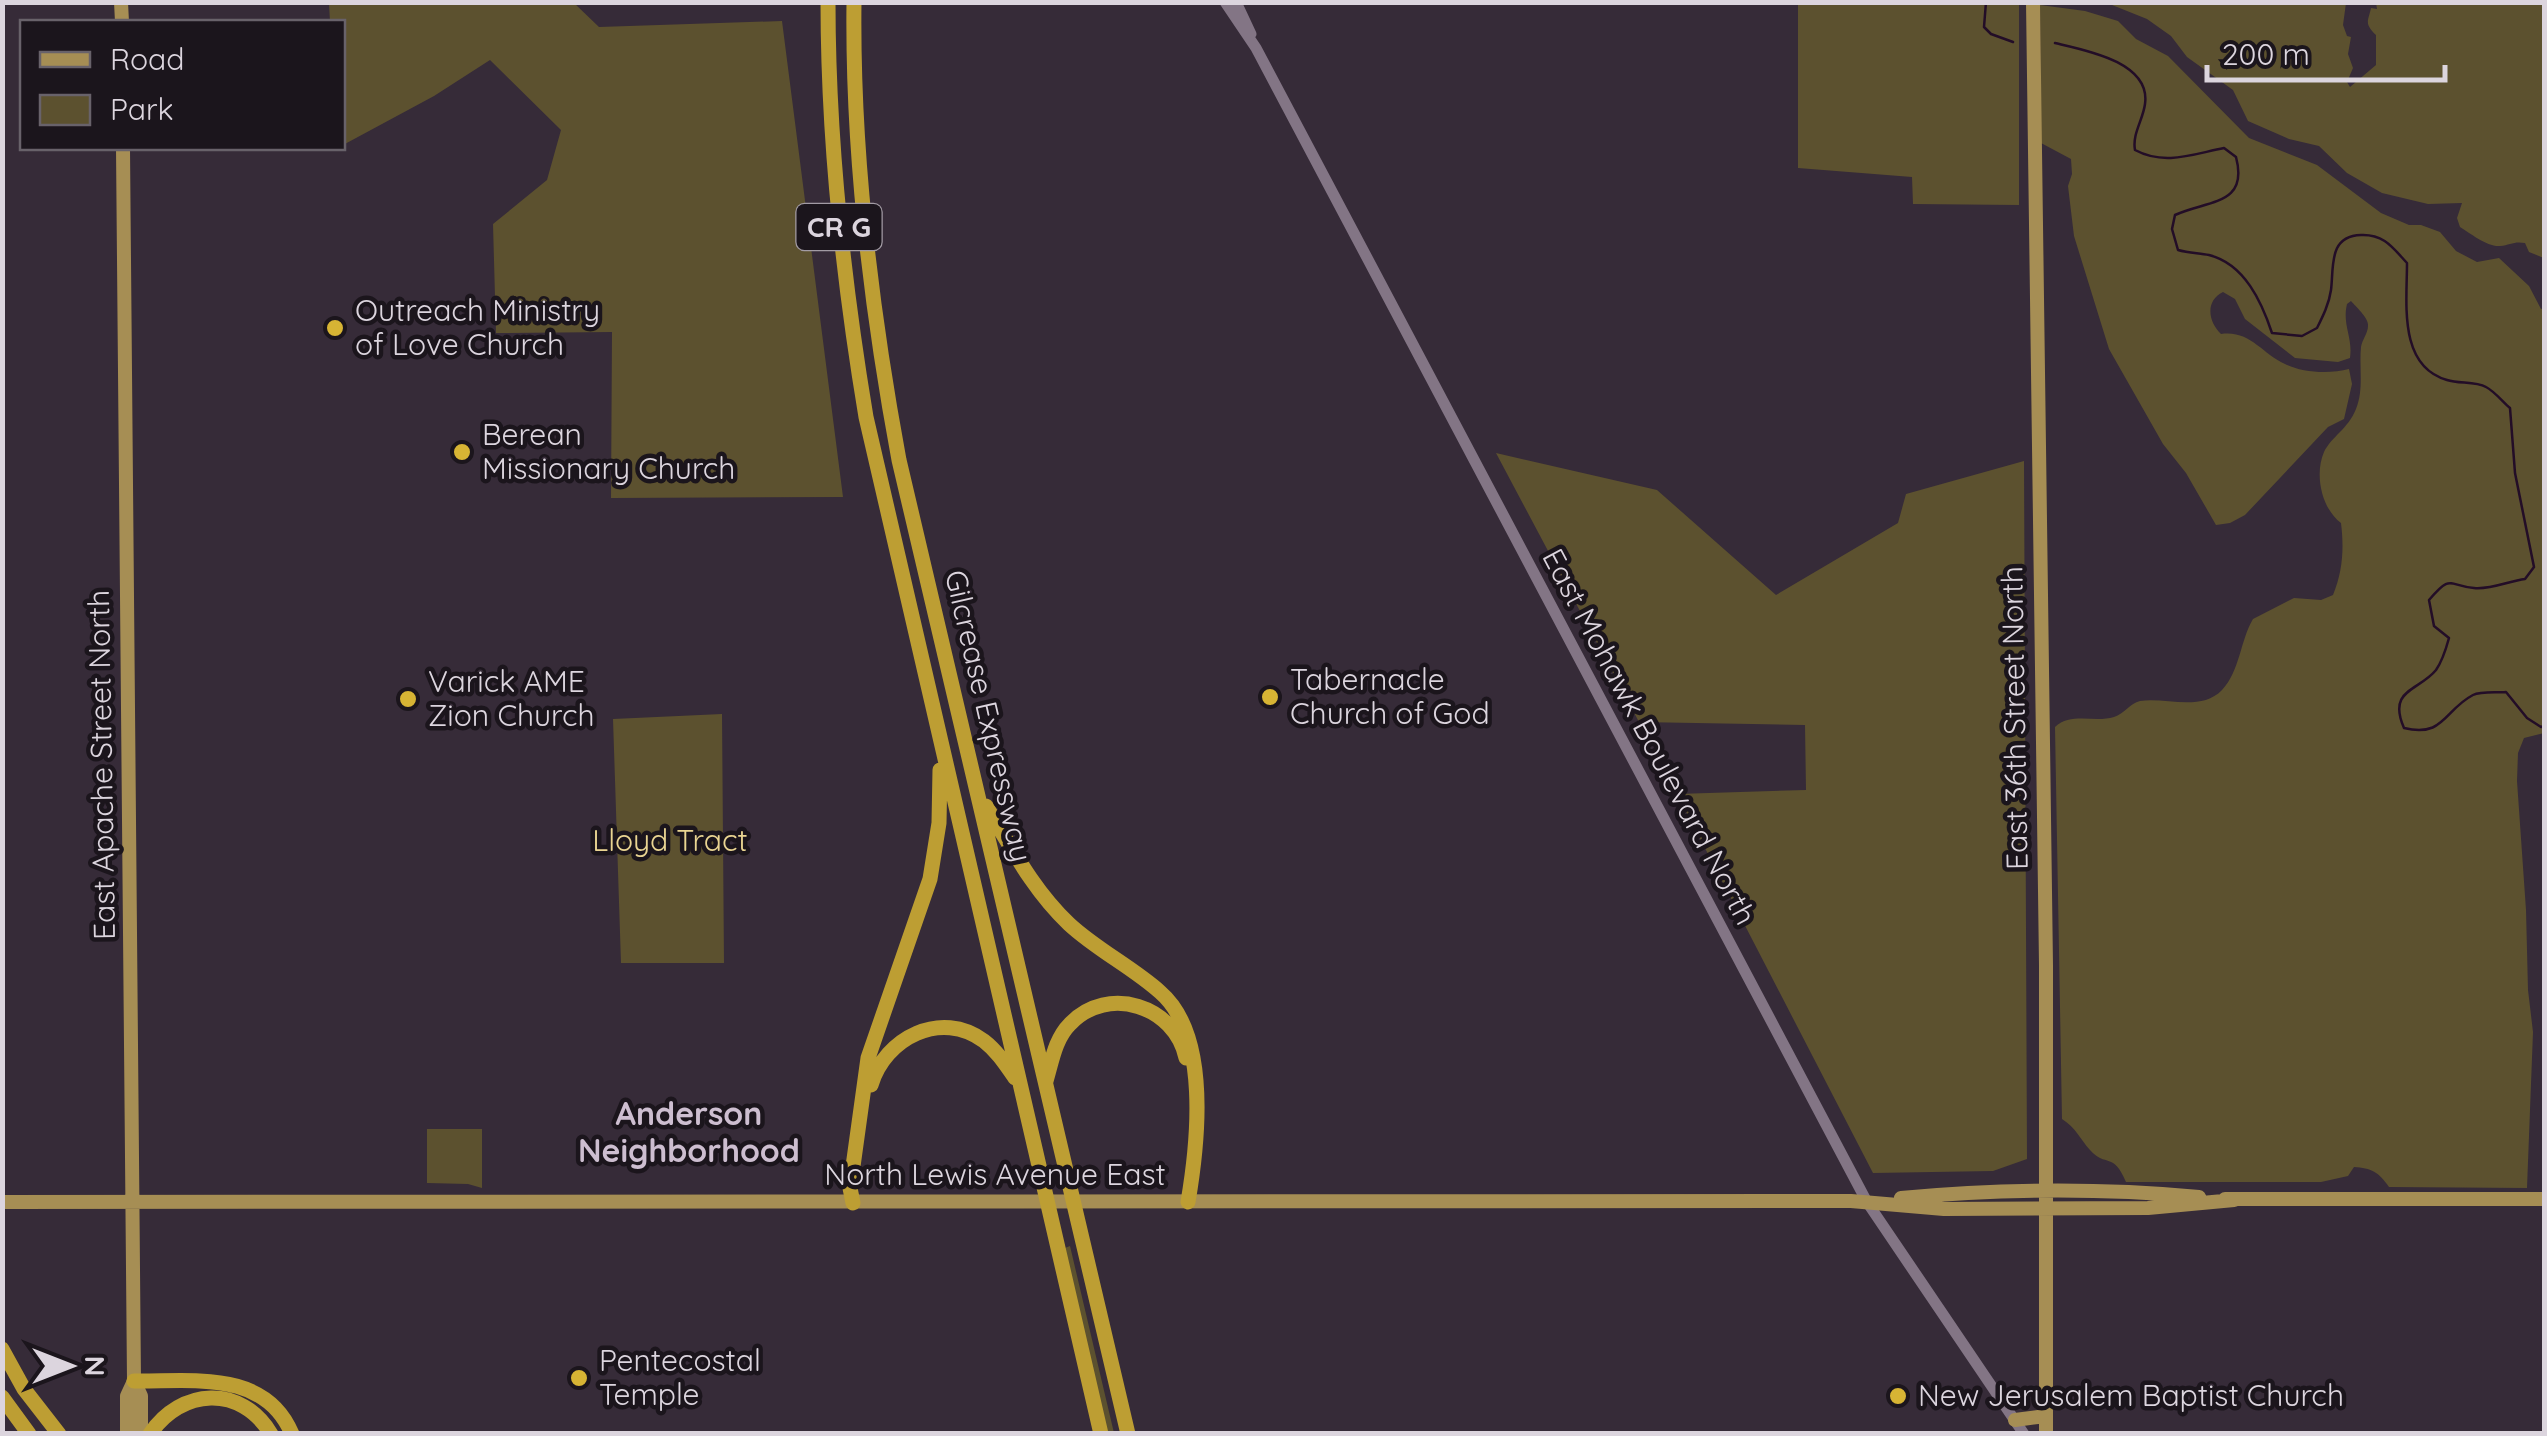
<svg xmlns="http://www.w3.org/2000/svg" width="2547" height="1436" viewBox="0 0 2547 1436" font-family="Quicksand,sans-serif">
  <rect width="100%" height="100%" fill="#362b38"/>
  <path fill="#5c512f" d="M329,3H574L599,27L782,21L843,497L611,498L612,332L496,333L493,224L547,180L561,130L490,60L434,96L343,145L342,22H330Z
    M1798,3H2019V205L1913,204L1912,177L1798,168Z
    M2107,3H2346L2343,25L2347,36L2351,37L2348,54L2353,68L2347,82L2350,87L2376,65V35C2364,23 2368,22 2371,8L2377,9L2376,3H2544V258L2529,252L2525,243C2514,241 2510,245 2500,246C2487,247 2470,233 2460,227L2457,218L2462,203L2428,204L2382,193L2347,173L2319,146L2289,139L2248,121L2233,90L2187,57L2171,36L2147,19Z
    M2040,5L2085,11L2118,21L2136,39L2168,56L2249,138L2317,165L2381,213L2409,225H2421L2440,232L2456,251L2477,262L2499,258L2529,286L2541,309L2544,308V733L2524,738L2518,753L2517,781L2526,910L2528,990L2533,1032L2527,1188L2389,1187C2379,1172 2371,1168 2354,1167L2348,1176L2321,1182H2126C2113,1151 2106,1168 2090,1150C2080,1139 2076,1128 2062,1119L2055,727C2071,712 2095,723 2114,717C2124,714 2130,703 2140,701C2166,697 2201,712 2222,690C2240,671 2240,641 2253,619L2294,598L2321,600L2333,595C2343,571 2344,548 2341,523C2322,509 2314,475 2324,452C2332,436 2348,429 2356,409C2364,389 2359,368 2361,347C2362,340 2368,333 2368,326C2369,318 2356,307 2351,301L2347,304C2342,325 2353,337 2350,358L2338,362L2295,358L2245,319L2235,299L2223,292C2205,301 2208,321 2221,334C2250,330 2261,353 2285,364C2303,373 2330,374 2349,369L2352,384L2344,419L2328,427L2245,515L2230,523L2216,525L2186,473L2163,444L2109,349L2074,236L2068,186L2072,174L2071,159L2041,143Z
    M1496,453L1657,490L1776,595L1898,523L1906,494L2024,461L2027,1159L1993,1171L1873,1173L1677,794L1806,790L1805,725L1639,722Z
    M722,714L724,963H621L613,719Z
    M427,1129H482V1188L468,1184L427,1183Z
    M1070,1246L1114,1433H1107L1065,1248Z"/>
  <g fill="none" stroke-linecap="round" stroke-linejoin="round">
    <path stroke="#230d27" stroke-width="2.5" d="M1986,2L1984,27L1991,34L2013,42
      M2055,43C2085,50 2151,62 2145,104C2143,120 2132,134 2135,150C2165,166 2193,154 2224,148L2236,157C2249,206 2207,200 2175,215L2172,229L2178,250C2189,253 2199,253 2209,255C2245,264 2262,303 2272,333L2302,336L2317,328C2323,316 2329,304 2331,290C2334,267 2328,236 2361,235C2384,234 2393,248 2407,263C2407,303 2398,366 2447,380C2459,384 2475,381 2486,387C2494,391 2503,402 2510,408L2515,473L2534,567L2525,579C2509,581 2490,590 2474,588C2448,586 2452,573 2429,600L2434,626L2449,638C2446,649 2443,660 2436,670C2419,691 2387,689 2404,728C2444,738 2444,710 2473,695C2481,691 2496,693 2506,692L2527,718L2541,727L2544,726"/>
    <path stroke="#837585" stroke-width="11" d="M1225,2L1256,48L1867,1202L2024,1434
      M1236,2L1251,34"/>
    <path stroke="#a68e54" stroke-width="14" d="M121,2L122,22
      M2033,2L2046,965V1434
      M123,148L134,1381L127,1396V1434
      M1901,1198C1998,1189 2101,1188 2199,1197
      M2225,1199H2544
      M2,1202L1851,1201L1944,1209L2148,1208L2234,1200
      M134,1381L141,1396V1434
      M2015,1420L2046,1416"/>
    <path stroke="#bd9e33" stroke-width="15" d="M828,2C828,142 843,279 866,417L1101,1434
      M854,2C852,156 871,309 899,460L1128,1434
      M986,806C1011,847 1033,890 1069,924C1097,950 1132,967 1160,992C1210,1035 1198,1143 1188,1202
      M1046,1081C1052,1061 1055,1039 1070,1024C1108,984 1175,1006 1186,1058
      M871,1085C885,1038 941,1009 984,1041C997,1051 1006,1065 1015,1078
      M853,1203L850,1188L868,1058L930,879L939,823L940,770
      M2,1349L24,1389L59,1434
      M134,1381C191,1382 265,1369 292,1434
      M2,1397L29,1434
      M150,1434C181,1388 241,1384 271,1434"/>
  </g>
  <g fill="#d7b434" stroke="#1b151c" stroke-width="4">
    <circle cx="335" cy="328" r="10"/>
    <circle cx="462" cy="452" r="10"/>
    <circle cx="1270" cy="697" r="10"/>
    <circle cx="408" cy="699" r="10"/>
    <circle cx="579" cy="1378" r="10"/>
    <circle cx="1898" cy="1396" r="10"/>
  </g>
  <g text-anchor="middle" stroke-width="9" stroke-linejoin="round" paint-order="stroke">
    <rect fill="#1b151c" stroke="#a29ba4" stroke-width="2.5" x="796.5" y="204" width="85" height="46" rx="8"/>
    <g font-size="28" font-weight="bold" fill="#dcd5de">
      <text x="839" y="237">CR G</text>
    </g>
    <g font-size="30" fill="#dcd5de" stroke="#1b151c" text-anchor="start">
      <text x="355" y="321">Outreach Ministry<tspan x="355" dy="34">of Love Church</tspan></text>
      <text x="482" y="445">Berean<tspan x="482" dy="34">Missionary Church</tspan></text>
      <text x="1290" y="690">Tabernacle<tspan x="1290" dy="34">Church of God</tspan></text>
      <text x="428" y="692">Varick AME<tspan x="428" dy="34">Zion Church</tspan></text>
      <text x="599" y="1371">Pentecostal<tspan x="599" dy="34">Temple</tspan></text>
      <text x="1918" y="1406">New Jerusalem Baptist Church</text>
    </g>
    <g font-size="30" fill="#dcd5de" stroke="#1b151c">
      <text transform="translate(988 716) rotate(77)" y="10">Gilcrease Expressway</text>
      <text transform="translate(2015 718) rotate(-91)" y="10">East 36th Street North</text>
      <text transform="translate(1649 737) rotate(62)" y="10">East Mohawk Boulevard North</text>
      <text transform="translate(102 765) rotate(-91)" y="10">East Apache Street North</text>
      <text x="995" y="1185">North Lewis Avenue East</text>
    </g>
    <g font-size="30" fill="#ead592" stroke="#1b151c">
      <text x="670" y="851">Lloyd Tract</text>
    </g>
    <g font-size="32" font-weight="bold" fill="#cdbed0" stroke="#1b151c">
      <text x="689" y="1125">Anderson<tspan x="689" dy="37">Neighborhood</tspan></text>
    </g>
  </g>
  <rect width="2547" height="1436" fill="none" stroke="#dcd5de" stroke-width="10"/>
  <rect x="20" y="20" width="325" height="130" fill="#1b151c" stroke="#68626a" stroke-width="2.5"/>
  <rect x="40" y="52" width="50" height="15" fill="#a68e54" stroke="#68626a" stroke-width="2.5"/>
  <text x="110" y="70" font-size="30" fill="#dcd5de">Road</text>
  <rect x="40" y="95" width="50" height="30" fill="#5c512f" stroke="#68626a" stroke-width="2.5"/>
  <text x="110" y="120" font-size="30" fill="#dcd5de">Park</text>
  <g transform="translate(70 1366) rotate(90)" stroke="#1b151c" stroke-width="8" paint-order="stroke">
  <path d="M0-8L18 38L0 25L-18 38Z" fill="#dcd5de"/>
  <text y="-15" font-size="28" font-weight="bold" text-anchor="middle" fill="#dcd5de">N</text>
  </g>
  <path d="M2207 65v15h238v-15" fill="none" stroke="#dcd5de" stroke-width="5"/>
  <text x="2222" y="65" font-size="30" fill="#dcd5de" stroke="#1b151c" stroke-width="8" paint-order="stroke">200 m</text>
</svg>
